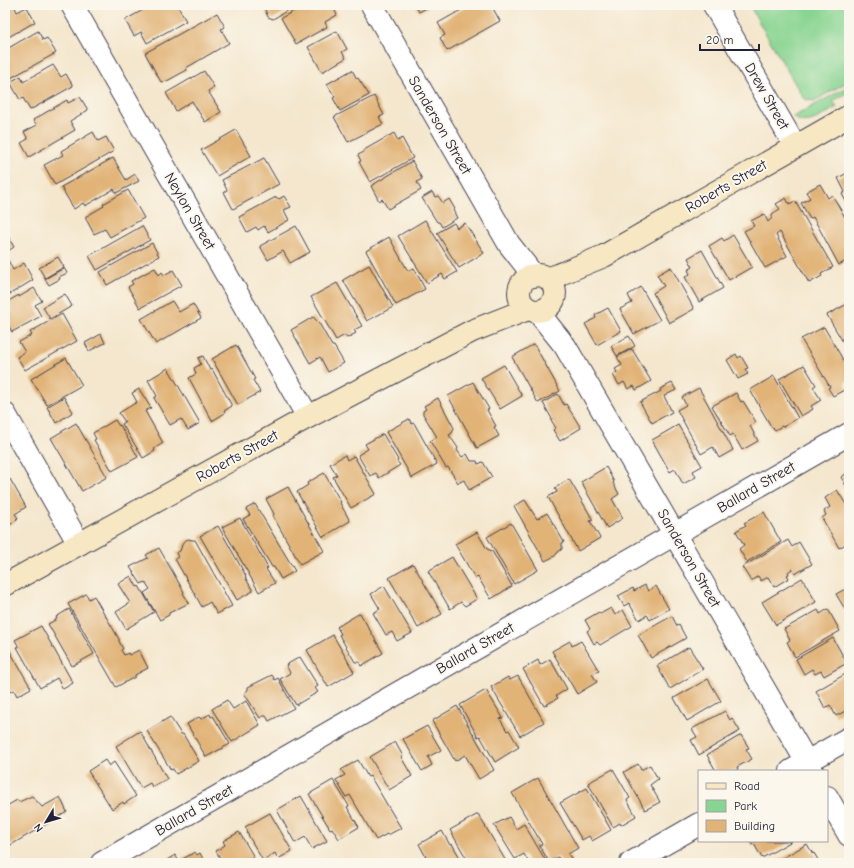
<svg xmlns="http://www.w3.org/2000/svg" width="854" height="868" viewBox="0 0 854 868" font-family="'Comic Neue',sans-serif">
  <rect width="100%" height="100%" fill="#fbf7ec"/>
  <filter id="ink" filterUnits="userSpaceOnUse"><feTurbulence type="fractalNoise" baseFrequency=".025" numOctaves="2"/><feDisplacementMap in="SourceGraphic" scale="8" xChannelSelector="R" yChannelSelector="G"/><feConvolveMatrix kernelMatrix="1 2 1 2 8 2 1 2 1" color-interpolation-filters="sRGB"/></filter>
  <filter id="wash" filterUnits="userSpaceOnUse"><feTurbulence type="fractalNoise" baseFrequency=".012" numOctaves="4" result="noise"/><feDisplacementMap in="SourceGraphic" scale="16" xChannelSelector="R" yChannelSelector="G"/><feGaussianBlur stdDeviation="0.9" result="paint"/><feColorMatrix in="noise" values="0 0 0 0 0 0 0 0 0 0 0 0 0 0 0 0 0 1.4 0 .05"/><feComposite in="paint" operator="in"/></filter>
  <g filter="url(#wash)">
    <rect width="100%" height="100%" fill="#f4e7ce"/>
    <path fill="#88d491" stroke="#557b66" d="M749,5H849V81L814,101L804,99Z
      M849,86V92L833,101L837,107C824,114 807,129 793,117Z"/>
    <g id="blocks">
      <path fill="#e1b377" d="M5,5H14L17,12L27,7L35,22L5,39Z
        M127,5H137L130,9Z
        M152,5H177L186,21L147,43L141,32L134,36L125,20Z
        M266,5H296L273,19L268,17L265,10Z
        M305,5H332L337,15L325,22L327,27L296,44L281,18Z
        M415,5H432L419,12Z
        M470,5H491L500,21L447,51L440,38L445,35L438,23Z
        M217,13L225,27L221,29L229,43L186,68L187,70L167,81L161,82L145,53Z
        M38,31L43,40L47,38L56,53L9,79L5,72V61L8,59L5,54V50Z
        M337,31L347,49L342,52L346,58L322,72L308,47Z
        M53,65L61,77L66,74L73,86L30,110L23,98L20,100L10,82L21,76L23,82Z
        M352,70L357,79L358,78L369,95L340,111L333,98L335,97L327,84Z
        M204,71L214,87L208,91L221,112L205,122L192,101L176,111L166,93Z
        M374,96L384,115L379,117L383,124L348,142L334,117Z
        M80,97L88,110L70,121L75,130L29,157L21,143L28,139L24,132L37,125L33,120L67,100L68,103Z
        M236,130L251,156L217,176L201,150Z
        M93,132L98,141L106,137L114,151L55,185L44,165L63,155L61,151Z
        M394,133L398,141L402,138L413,158L370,182L359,162L361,161L358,155L364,152V150Z
        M113,158L126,180L135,174L139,181L116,193L114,189L85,206L83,203L74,209L61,187Z
        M264,158L279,184L233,209L224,192L227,190L222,180Z
        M412,161L422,179L417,182L421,190L388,209L382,199L379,201L371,186Z
        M849,172V207L842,194L845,192L838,178Z
        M820,184L828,198L832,195L849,224V259L839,265L813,217L810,219L801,203L810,198L806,192Z
        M128,190L144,218L110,237L105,229L94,234L85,217L104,206L103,204Z
        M432,192L435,197L438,196L443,203L449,199L455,209L453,210L457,218L442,227L439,222H437L422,198Z
        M284,196L291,207L284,210L289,220L268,232L264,226L258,230L256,227L247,232L239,217L276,197L279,199Z
        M786,198L789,204L795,201L833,267L821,274L822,276L809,283L780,232L776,235L787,256L765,268L744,231L754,226L751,221L764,214L768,222L772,218V214L780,209L776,204Z
        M425,220L457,272L445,279L442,274L427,283L398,236Z
        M454,223L457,228L465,223L484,253L459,268L437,233Z
        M142,226L150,240L97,270L89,256Z
        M296,226L310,252L290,263L283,251L268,260L260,246Z
        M5,231L14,247L5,253Z
        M733,235L752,267L729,280L709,246L722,238L724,241Z
        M389,237L408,271L414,268L425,289L396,305L366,251Z
        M152,243L159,256L107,285L100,272Z
        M702,250L723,288L699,302L685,277L690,274L688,270L693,267L688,258Z
        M58,257L64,267L45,278L39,268Z
        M8,260L13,270L24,263L33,280L5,297V262Z
        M369,265L393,307L367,321L343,280Z
        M671,267L694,309L669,323L653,293L664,286L657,275Z
        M64,268L67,273L59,277L60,279L49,285L45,279Z
        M155,268L159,275L162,272L164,275L173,270L182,285L140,308L128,287L133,284L131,281Z
        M337,283L362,326L354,330L356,333L347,338L345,335L336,340L311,297Z
        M641,287L660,320L634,334L620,309L632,303L628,295Z
        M34,288L42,301L35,305L41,316L12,332L7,323L5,324V303L19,295V297Z
        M65,294L72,306L50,319L43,307Z
        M172,301L179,312L193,304L201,318L156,344L141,319Z
        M849,303V352L827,315Z
        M608,308L621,331L597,345L585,324L596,318L595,315Z
        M62,314L77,341L25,370L17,357L25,352L19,342L32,335L30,332Z
        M313,317L319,323L332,346H334L344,363L328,372L320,357L310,363L291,330Z
        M824,327L849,370V380L845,383L848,388L833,396L828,388L830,387L801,339Z
        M101,334L105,343L89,351L85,343Z
        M629,336L635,346L617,356L611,346Z
        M534,344L560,391L538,403L512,357Z
        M236,345L255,379L253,380L260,392L238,405L212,359Z
        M632,349L651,381L636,390L634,386L628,389L624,382L619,385L613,375L617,372L615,369L622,365L617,357Z
        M736,354L738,358L741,356L748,368L745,369L748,374L738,379L727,360Z
        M203,356L210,370L212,369L232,406L224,411L225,413L212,421L189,378L196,374L194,368L201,364L198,358Z
        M66,358L82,385L47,405L31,379Z
        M504,365L522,396L500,409L481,378Z
        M804,365L816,385L813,387L821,400L811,406L813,409L801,416L779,379Z
        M168,368L200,423L188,430L181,419L170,425L154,398L157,396L148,380Z
        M774,376L798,418L783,427L782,426L775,430L773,428H772L750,390Z
        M473,382L489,409L487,410L496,426L494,427L499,436L477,448L448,396Z
        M672,383L676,390L664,396L672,412L652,423L640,402L661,391L660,389Z
        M699,388L733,450L719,458L713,447L701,454L677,410L686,405L682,397Z
        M139,389L151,408L145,411L163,443L154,449L155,451L143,458L122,424L125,422L119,413L137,402L132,393Z
        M736,393L741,402L743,401L756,422L750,426L758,441L742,450L733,434L730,436L712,406Z
        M558,394L564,405L566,404L581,428L560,441L553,430L556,428L551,420L552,419L543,403Z
        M64,397L73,412L56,423L47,407Z
        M438,398L454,428L452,433L449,435L458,448L457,450L462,457L467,454L471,461H477L478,464L483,462L492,477L469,490L464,480L458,483L448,467L446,468L430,441L437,437L423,414V411L426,409L424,406Z
        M409,419L412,424L414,423L437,464L412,478L386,432Z
        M115,420L119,426L120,425L138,457L112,471L94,440L96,439L93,433Z
        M76,423L107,477L82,491L51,438Z
        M678,425L702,466L693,471L696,477L683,484L675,469L670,472L652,440Z
        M383,434L398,460L397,461L400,465L379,478L376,473L370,476L358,455L368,449L365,444Z
        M345,455L347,460L354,456L376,494L351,508L333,477L337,475L330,464Z
        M606,467L614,482L613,483L619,494L612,499L623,518L607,528L581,482Z
        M849,472V491L841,477Z
        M324,473L341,502L340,503L350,521L323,537L297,492L308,485L307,483Z
        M10,479L26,507L15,514L18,518L16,519L17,520L5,528V483Z
        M569,479L593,520L590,521L600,538L578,551L548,497L557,492L555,488Z
        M288,487L324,551L300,564L273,516L274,514L266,499Z
        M837,490L849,509V542L839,548L822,518L826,515L824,511L830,507L825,498Z
        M525,500L537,519L547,513L564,542L562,543V549L557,553L555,556L545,561L514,506Z
        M255,504L295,571L281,579L274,567H272L243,519L250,515L246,509Z
        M764,512L781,542L747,562L739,549L744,545L736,531L746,525L744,523Z
        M240,518L268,568L266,569L275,583L259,592L222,527Z
        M511,523L538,570L514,584L487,537Z
        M218,526L246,576L245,577L253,591L237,600L200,536Z
        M477,532L487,549L492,551L512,586L491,599L478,577L475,578L455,544Z
        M188,539L192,540H195L232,606L217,614L210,602L202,607L175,559L178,557L176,553L180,551L183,542Z
        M788,540L792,547L799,542L812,564L795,574L792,569L788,572L789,574L787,575L789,578L774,587L768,577L761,581L758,576L751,581L742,567Z
        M159,548L184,592L183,593L189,603L169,613V615L160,620L144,593L150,589L145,582L141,584L130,567L148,558L146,555Z
        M452,557L477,599L465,606L461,602L450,609L428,571Z
        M413,564L442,614L418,628L389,578Z
        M131,576L137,587L139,586L154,612L126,629L116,612L130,603L118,584Z
        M802,578L816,602L776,625L762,602Z
        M645,585L648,591L656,586L669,609L650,620L647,615L639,620L629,603L624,606L618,596L633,588L634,591Z
        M384,586L412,633L397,641L392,632L386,635L373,613L380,609L371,594Z
        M849,587V616L836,594Z
        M86,594L89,599L94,596L119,639V641L123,649L121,650L124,655L128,653L129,655L139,650L148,668L135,675V677L116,687L68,604Z
        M611,608L615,615L623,610L632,626L600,645L597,642L594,644L587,631L590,629L585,620L599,612L600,614Z
        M69,609L94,654L72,666L48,624L57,619L56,617Z
        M828,609L840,631L795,657L787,642L790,640L784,629L818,610L820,614Z
        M360,613L383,653L361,666L359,662H355L339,635L341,634L337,627Z
        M672,616L677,626L679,625L686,638L651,658L638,635Z
        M41,626L73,683L63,689L57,678L40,688L17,647H19L15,640Z
        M333,635L354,672L328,687L307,650Z
        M833,638L847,663L824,676L821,671L815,674L812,669L804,674L796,659Z
        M570,641L572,646L581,641L599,671L592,674L597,682L577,694L552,651Z
        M7,646L31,688L17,696L14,690L5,694V647Z
        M689,647L703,669L670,689L657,666Z
        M300,657L318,686L315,688L318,692L296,705L280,679L290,673L286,665Z
        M550,659L567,689L556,696L558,698L544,706L523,669L538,660L540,665Z
        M849,672V709L836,716L830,705L825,708L816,691Z
        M272,675L275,680L278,678L294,708L269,721L266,716H262L260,718L244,693L248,690V687Z
        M518,676L544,722L520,736L491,687L508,677L510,680Z
        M708,679L721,701L687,721L674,698Z
        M486,690L503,718L500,719L507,731L509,730L519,747L495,762L480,736L478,737L460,705Z
        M227,700L233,709L246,701L260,725L232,742L212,709Z
        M457,706L494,770L479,779L465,755L455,761L432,721Z
        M725,711L730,720L732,718L740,731L699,755L691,740L697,737L692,729Z
        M210,714L211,717L213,716L230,744L206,757L187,724L199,717L201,719Z
        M170,717L181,734H183L199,761L176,774L173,769L171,770L147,731Z
        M427,726L441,750L428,757L432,765L422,771L403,739Z
        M140,731L167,779L152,787L150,783L141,788L116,746Z
        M741,735L749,748L746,749L752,759L737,767L738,769L735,771H716L707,755Z
        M395,742L403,756L401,757L412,776L389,790L370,757Z
        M105,760L109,766L114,762L136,796L124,804L123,802L112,809L88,771Z
        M358,760L368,777L370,776L401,828L388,835L387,834L376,840L350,795L346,797L336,780L345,775L341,770Z
        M638,764L641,770L650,765L658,779L650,785L660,802L645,810L624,772Z
        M613,769L630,798L627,800L636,816L621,825L620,823L613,827L588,783Z
        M538,778L578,848L568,854L572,860L567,863H562L558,857L549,862L539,845L542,844L512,793Z
        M333,780L349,806L347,807L359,827L339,839L332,828L330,829L309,794Z
        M587,788L611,830L592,841L589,836L582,840L560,803Z
        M32,796L42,807L60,797L67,812L9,846L5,840V807L17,800L19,802Z
        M301,796L327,841L312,849L305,837L295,843L277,810Z
        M270,813L292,851L278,859L275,853L263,861L247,833L248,832L245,827Z
        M478,814L507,863H469L450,830Z
        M509,817L516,829L524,824L547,863H529L524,854L515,859L494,825Z
        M442,831L450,845L452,844L463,863H429L427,859L419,844Z
        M239,832L254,857L244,863H223L216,851L225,845L223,841Z
        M750,841H792L762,858L754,844L752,845Z
        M807,844L813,854L814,853L820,863H774Z
        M195,852L197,855L200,853L205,863H169L167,860L175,855L179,861Z"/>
    </g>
  </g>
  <g filter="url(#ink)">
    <use href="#blocks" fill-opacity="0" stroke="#424051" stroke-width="1"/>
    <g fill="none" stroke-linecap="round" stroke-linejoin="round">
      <g stroke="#424051" stroke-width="24">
        <path id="street" d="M72,5L308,417
          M372,5L509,244L534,276
          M714,5L795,146
          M537,311L565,346L812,771
          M5,414L79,544
          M791,771L849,738
          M827,797L849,835
          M102,863L849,434
          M631,863L699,824"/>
      </g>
      <g stroke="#424051" stroke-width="24">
        <path id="secondary" d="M519 293a18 18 0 1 1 36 0a18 18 0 1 1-36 0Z
          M548,279L604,256L849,116
          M5,585L308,417L472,331L528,309"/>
      </g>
      <use href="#street" stroke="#fff" stroke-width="22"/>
      <use href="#secondary" stroke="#f7e8c3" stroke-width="22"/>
    </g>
  </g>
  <g text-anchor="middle" stroke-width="4" stroke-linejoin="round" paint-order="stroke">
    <g font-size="15" fill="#22223b" stroke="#fbf7ec">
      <text transform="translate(767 96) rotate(60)" y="5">Drew Street</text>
      <text transform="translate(440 125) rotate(60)" y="5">Sanderson Street</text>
      <text transform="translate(726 186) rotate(-30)" y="5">Roberts Street</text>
      <text transform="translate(190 211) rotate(60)" y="5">Neylon Street</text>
      <text transform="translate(237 456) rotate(-29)" y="5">Roberts Street</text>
      <text transform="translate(756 487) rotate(-30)" y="5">Ballard Street</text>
      <text transform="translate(689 558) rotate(60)" y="5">Sanderson Street</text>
      <text transform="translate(475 648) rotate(-30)" y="5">Ballard Street</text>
      <text transform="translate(194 810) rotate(-30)" y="5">Ballard Street</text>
    </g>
  </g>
  <rect width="854" height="868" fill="none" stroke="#fbf7ec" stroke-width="20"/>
  <rect x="698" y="770" width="130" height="72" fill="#fbf7ec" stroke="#a4a2a5"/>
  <rect x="706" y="783" width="20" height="6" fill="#f7e8c3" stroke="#a4a2a5"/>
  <text x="734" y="790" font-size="12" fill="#22223b">Road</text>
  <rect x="706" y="800" width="20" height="12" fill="#88d491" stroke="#a4a2a5"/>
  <text x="734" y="810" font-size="12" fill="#22223b">Park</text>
  <rect x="706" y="820" width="20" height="12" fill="#e1b377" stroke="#a4a2a5"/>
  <text x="734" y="830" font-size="12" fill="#22223b">Building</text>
  <g transform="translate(46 822) rotate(232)" stroke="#fbf7ec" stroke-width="3" paint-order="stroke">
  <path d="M0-3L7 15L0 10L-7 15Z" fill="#22223b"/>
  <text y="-6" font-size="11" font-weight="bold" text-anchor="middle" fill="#22223b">N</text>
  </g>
  <path d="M700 44v6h59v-6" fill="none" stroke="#22223b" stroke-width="2"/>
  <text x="706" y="44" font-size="12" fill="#22223b" stroke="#fbf7ec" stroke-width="3" paint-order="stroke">20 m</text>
</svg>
